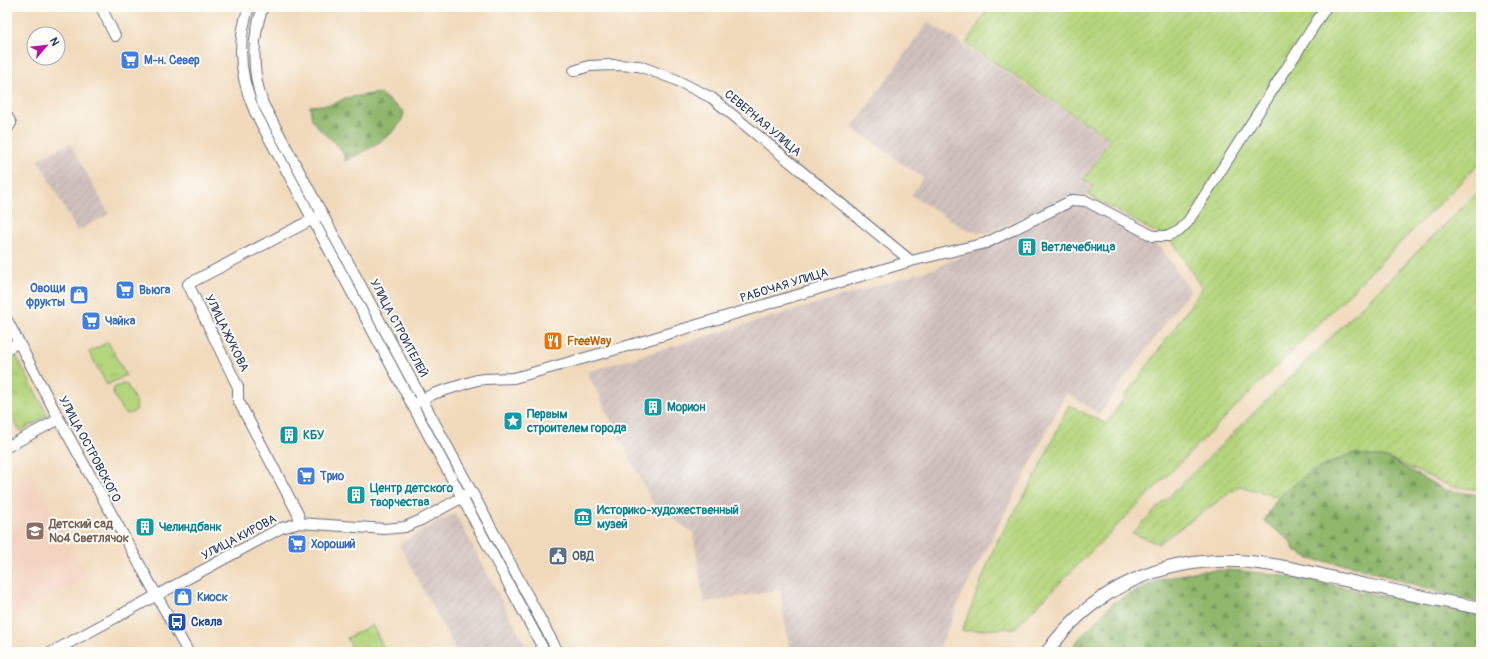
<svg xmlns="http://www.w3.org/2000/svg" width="1488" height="659" viewBox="0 0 1488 659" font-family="Pangolin,sans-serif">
  <defs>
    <pattern id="industrial-furrows" width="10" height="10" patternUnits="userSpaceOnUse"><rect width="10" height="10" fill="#d0c0bc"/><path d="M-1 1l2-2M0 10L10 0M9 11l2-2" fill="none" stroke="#b2a5a4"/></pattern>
    <pattern id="grass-tufts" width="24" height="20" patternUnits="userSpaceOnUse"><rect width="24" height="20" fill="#b5d67d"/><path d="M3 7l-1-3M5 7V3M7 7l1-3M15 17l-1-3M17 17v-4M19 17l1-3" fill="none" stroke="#9bb86e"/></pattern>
    <pattern id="forest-firs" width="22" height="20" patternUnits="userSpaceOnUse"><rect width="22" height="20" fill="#90b76c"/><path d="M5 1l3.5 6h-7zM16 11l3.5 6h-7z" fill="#75955c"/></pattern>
    <pattern id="garden-furrows" width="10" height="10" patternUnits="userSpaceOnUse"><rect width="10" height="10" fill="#b5d67d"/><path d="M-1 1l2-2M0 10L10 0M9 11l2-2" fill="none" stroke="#9bb86e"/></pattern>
  </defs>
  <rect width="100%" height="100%" fill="#fdfcf7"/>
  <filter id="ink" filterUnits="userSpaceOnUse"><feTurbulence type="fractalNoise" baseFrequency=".025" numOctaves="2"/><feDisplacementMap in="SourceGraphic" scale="8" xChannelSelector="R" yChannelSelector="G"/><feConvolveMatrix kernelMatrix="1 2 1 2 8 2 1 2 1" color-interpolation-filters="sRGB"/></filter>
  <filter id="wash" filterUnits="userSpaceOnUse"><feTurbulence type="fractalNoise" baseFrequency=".012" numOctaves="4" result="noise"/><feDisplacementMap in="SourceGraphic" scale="16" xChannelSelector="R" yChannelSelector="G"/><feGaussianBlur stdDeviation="0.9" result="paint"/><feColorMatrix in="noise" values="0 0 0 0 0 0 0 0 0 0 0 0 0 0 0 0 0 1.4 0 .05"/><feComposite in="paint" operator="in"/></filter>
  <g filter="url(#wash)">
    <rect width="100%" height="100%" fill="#f1dabb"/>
    <path fill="#f4d3c1" d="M30,472L87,577L12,618L7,609V485Z"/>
    <path fill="url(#industrial-furrows)" d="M928,22L1108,139L1082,181L1091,187L1086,196H1070L988,233L968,231L911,195L923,178L852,128Z
      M70,143L109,214L77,231L38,160Z
      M1075,204L1089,207L1161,248L1190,290L1099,414L1066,392L1020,485L963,592L938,652H790L780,589L704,603L693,533L652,502L587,372L933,269Z
      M455,513L529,652H457L399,544Z"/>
    <path fill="url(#grass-tufts)" stroke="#68826e" d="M108,342L126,375L107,385L89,352Z
      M13,350L48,416L20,431L7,408V353Z
      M372,625L386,652H354L347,638Z"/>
    <path fill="url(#forest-firs)" stroke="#567365" d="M379,93L404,112C402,135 363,151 345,161C344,143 320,135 312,119C311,116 311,110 310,106L334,104L345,98Z
      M1353,453L1388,458L1445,490L1478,495L1481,494V603L1458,598L1351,565L1313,560L1295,551L1289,540L1264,521L1278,497L1310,472Z
      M1230,570L1272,574L1320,582L1406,602L1481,615V652H1070L1076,642L1113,603L1156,581L1197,571Z"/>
    <path fill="url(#garden-furrows)" stroke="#68826e" d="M989,7H1481V162L1015,628L962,631L996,543L1034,479L1069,405L1106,424L1202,289L1173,242L1088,195L1093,186L1084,180L1110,139L966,44Z
      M1481,189V490L1450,486L1388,458L1353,453L1310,472L1278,497L1239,486L1158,544L1132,533Z"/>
    <path fill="#b5d67d" stroke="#68826e" d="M122,384L127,385L137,404L136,410L132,413L127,414L123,412L113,393L114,388Z"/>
  </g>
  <g filter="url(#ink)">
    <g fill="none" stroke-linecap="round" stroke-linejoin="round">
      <g stroke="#666b7f" stroke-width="12">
        <path id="minor" d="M101,7L115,36
          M249,7C236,42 240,78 255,112L545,652
          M263,7C251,38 252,73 263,104L558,652
          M574,71L589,66L612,65L639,66L674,79L712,98L911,261
          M7,116L11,123L7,129
          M7,320L59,419L188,652
          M7,349L19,342
          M412,405L433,394L477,380L485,379L514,378L617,349L911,261L986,243L1073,200L1086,201L1153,236H1169L1179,231L1187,223L1326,7
          M7,447L59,419
          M300,523L298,514L238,400V387L188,284L317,217
          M52,652L281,528L300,523L385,529L405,527L421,520L468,494"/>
      </g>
      <g stroke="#666b7f" stroke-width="14">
        <path id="major" d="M1047,652C1088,595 1147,564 1216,561C1257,559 1299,570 1339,579C1386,589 1433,600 1481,608"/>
      </g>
      <use href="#minor" stroke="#fff" stroke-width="10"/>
      <use href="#major" stroke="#fff" stroke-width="12"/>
    </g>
  </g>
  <defs>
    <g id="supermarket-square" transform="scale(1)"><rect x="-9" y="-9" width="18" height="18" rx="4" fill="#3f7fe0" stroke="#fdfcf7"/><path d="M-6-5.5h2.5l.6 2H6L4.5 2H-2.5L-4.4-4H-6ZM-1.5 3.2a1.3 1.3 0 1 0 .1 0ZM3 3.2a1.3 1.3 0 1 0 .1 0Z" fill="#fff"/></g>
    <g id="building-square" transform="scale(1)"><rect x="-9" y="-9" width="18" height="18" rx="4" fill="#0f9aa8" stroke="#fdfcf7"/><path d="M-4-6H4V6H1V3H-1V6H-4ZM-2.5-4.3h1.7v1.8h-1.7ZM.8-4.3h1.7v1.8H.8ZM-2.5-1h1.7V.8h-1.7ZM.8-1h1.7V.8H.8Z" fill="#fff"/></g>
    <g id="shop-square" transform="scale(1)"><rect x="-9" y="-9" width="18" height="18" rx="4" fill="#3f7fe0" stroke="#fdfcf7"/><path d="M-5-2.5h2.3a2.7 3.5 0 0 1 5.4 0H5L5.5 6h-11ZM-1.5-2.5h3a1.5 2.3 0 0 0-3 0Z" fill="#fff"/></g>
    <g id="restaurant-square" transform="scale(1)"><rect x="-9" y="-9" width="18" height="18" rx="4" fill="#e8710a" stroke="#fdfcf7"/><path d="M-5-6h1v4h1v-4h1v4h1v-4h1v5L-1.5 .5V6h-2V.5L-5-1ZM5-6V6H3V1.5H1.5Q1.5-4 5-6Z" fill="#fff"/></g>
    <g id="sight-square" transform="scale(1)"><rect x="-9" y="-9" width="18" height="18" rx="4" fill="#0f9aa8" stroke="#fdfcf7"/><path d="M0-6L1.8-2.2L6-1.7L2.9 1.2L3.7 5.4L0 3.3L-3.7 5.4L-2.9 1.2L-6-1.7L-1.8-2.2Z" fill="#fff"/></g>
    <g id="museum-square" transform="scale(1)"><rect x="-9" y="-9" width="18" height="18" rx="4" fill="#0f9aa8" stroke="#fdfcf7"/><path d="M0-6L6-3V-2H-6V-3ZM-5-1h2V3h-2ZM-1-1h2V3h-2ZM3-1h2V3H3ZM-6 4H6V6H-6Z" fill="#fff"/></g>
    <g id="school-square" transform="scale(1)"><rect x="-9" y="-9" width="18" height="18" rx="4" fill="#8d6e63" stroke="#fdfcf7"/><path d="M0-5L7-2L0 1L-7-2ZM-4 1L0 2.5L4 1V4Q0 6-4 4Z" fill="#fff"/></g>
    <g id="civic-square" transform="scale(1)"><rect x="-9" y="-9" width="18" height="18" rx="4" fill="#5c6f8a" stroke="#fdfcf7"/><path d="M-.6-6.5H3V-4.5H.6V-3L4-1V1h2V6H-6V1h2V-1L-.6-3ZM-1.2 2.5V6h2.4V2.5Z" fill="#fff"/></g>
    <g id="bus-square" transform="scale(1)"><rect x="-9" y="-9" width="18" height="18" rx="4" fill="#1a4fb4" stroke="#fdfcf7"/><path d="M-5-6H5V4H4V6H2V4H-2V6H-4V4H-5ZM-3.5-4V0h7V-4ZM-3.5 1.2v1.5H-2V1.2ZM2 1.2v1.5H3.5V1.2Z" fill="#fff"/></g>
  </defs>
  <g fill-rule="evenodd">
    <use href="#supermarket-square" x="130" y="60"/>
    <use href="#building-square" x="1027" y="247"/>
    <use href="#supermarket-square" x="125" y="290"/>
    <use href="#shop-square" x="79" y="295"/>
    <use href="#supermarket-square" x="91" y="321"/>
    <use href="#restaurant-square" x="553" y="341"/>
    <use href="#building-square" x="653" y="407"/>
    <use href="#sight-square" x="513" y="421"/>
    <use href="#building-square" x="289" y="435"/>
    <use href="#supermarket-square" x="306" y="476"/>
    <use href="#building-square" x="356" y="495"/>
    <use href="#museum-square" x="583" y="517"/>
    <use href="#building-square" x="145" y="527"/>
    <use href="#school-square" x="35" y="531"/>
    <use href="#supermarket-square" x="297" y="544"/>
    <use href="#civic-square" x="558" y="556"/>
    <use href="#shop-square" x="183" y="597"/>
    <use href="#bus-square" x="177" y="622"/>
  </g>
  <g text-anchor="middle" stroke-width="4" stroke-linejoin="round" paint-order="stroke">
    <g font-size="12" font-weight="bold" fill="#366cbe" stroke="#fdfcf7" text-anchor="start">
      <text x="144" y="64">М-н. Север</text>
      <text x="65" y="292" text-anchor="end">Овощи<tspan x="65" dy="14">фрукты</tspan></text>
      <text x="139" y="294">Вьюга</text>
      <text x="105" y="325">Чайка</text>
      <text x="320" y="480">Трио</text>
      <text x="311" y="548">Хороший</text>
      <text x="197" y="601">Киоск</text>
    </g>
    <g font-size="12" fill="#1b2f5e" stroke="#fdfcf7">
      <text transform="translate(763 123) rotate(40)" y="4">СЕВЕРНАЯ УЛИЦА</text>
      <text transform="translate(784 285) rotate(-17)" y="4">РАБОЧАЯ УЛИЦА</text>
      <text transform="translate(399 328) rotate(62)" y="4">УЛИЦА СТРОИТЕЛЕЙ</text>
      <text transform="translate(227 333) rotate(64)" y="4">УЛИЦА ЖУКОВА</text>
      <text transform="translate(90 449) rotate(62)" y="4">УЛИЦА ОСТРОВСКОГО</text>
      <text transform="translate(239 537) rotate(-28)" y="4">УЛИЦА КИРОВА</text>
    </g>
    <g font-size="12" font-weight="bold" fill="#0d838f" stroke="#fdfcf7" text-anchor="start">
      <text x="1041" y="251">Ветлечебница</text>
      <text x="667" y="411">Морион</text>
      <text x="527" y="418">Первым<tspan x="527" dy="14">строителем города</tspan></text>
      <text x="303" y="439">КБУ</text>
      <text x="370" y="492">Центр детского<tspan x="370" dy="14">творчества</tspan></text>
      <text x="597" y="514">Историко-художественный<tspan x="597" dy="14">музей</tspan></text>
      <text x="159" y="531">Челиндбанк</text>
    </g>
    <g font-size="12" font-weight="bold" fill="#c56008" stroke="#fdfcf7" text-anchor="start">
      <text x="567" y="345">FreeWay</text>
    </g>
    <g font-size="12" font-weight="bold" fill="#785e54" stroke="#fdfcf7" text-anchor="start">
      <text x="49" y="528">Детский сад<tspan x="49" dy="14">№4 Светлячок</tspan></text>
    </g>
    <g font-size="12" font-weight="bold" fill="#4e5e75" stroke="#fdfcf7" text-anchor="start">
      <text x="572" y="560">ОВД</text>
    </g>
    <g font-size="12" font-weight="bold" fill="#164399" stroke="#fdfcf7" text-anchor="start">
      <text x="191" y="626">Скала</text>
    </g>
  </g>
  <rect width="1488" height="659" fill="none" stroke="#fdfcf7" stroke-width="24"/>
  <g transform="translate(46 46) rotate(62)"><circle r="19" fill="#fdfcf7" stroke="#a3aaba"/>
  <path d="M0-3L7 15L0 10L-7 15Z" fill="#b5179e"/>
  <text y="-6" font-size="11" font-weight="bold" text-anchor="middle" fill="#1b2f5e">N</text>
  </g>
</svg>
